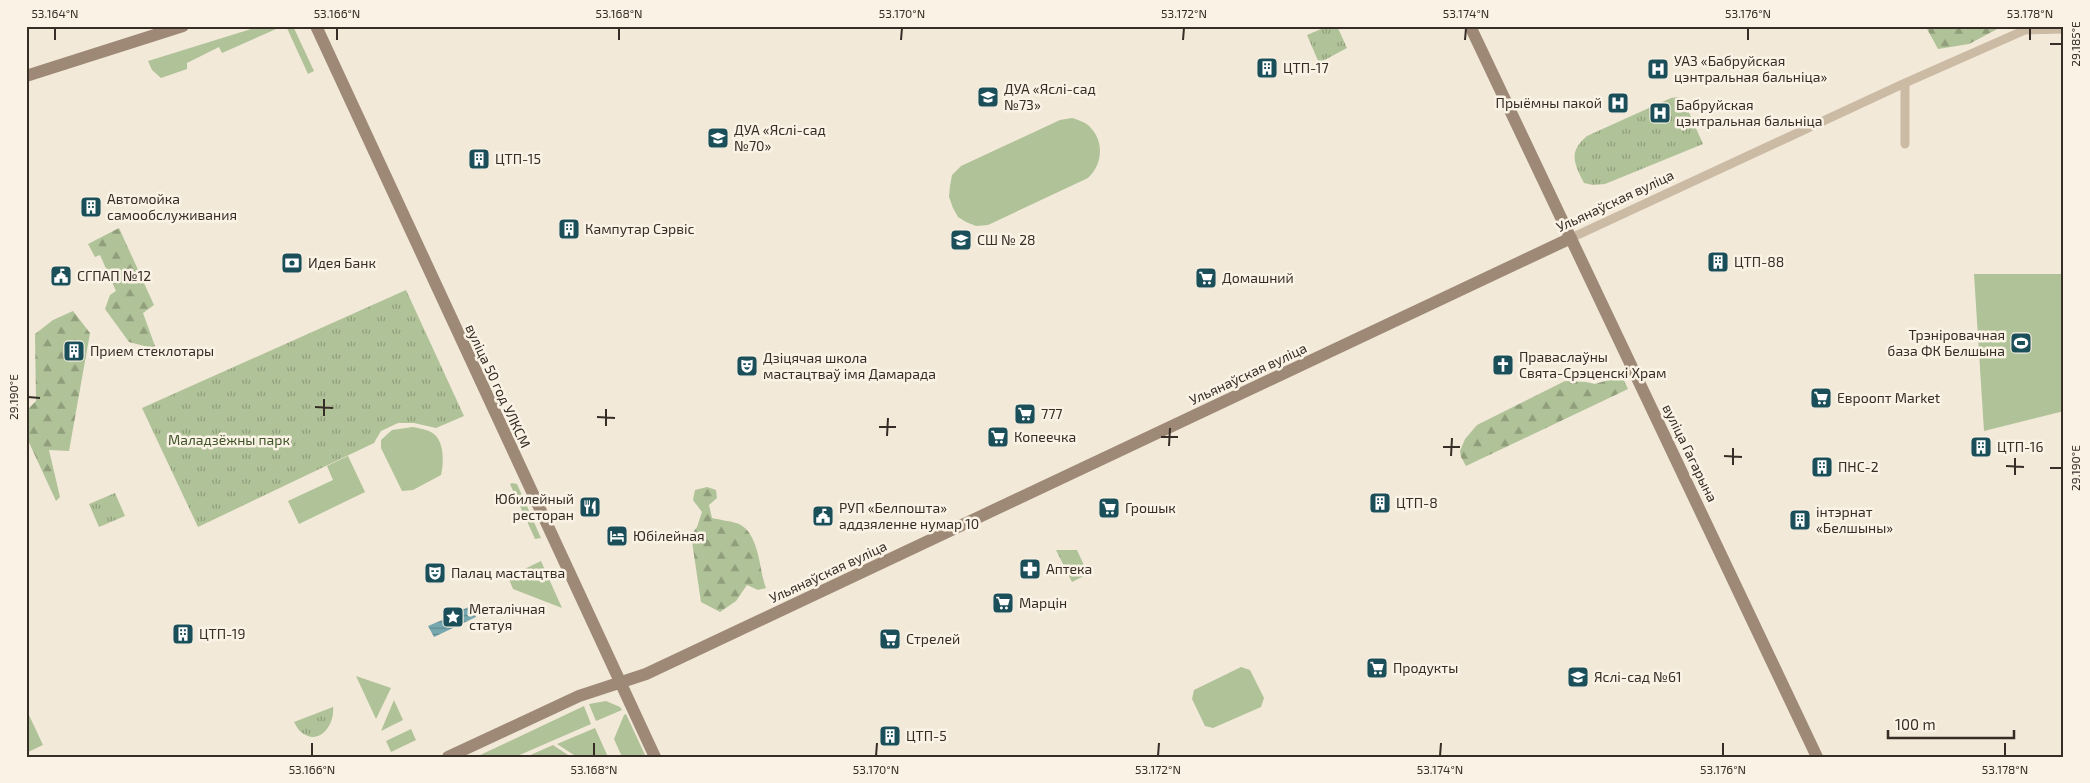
<svg xmlns="http://www.w3.org/2000/svg" width="2090" height="783" viewBox="0 0 2090 783" font-family="'Exo 2',sans-serif">
  <defs>
    <pattern id="forest-firs" width="22" height="20" patternUnits="userSpaceOnUse" patternTransform="scale(1.25)"><rect width="22" height="20" fill="#b0c298"/><path d="M5 1l3.5 6h-7zM16 11l3.5 6h-7z" fill="#909e7c"/></pattern>
    <pattern id="park-tufts" width="24" height="20" patternUnits="userSpaceOnUse" patternTransform="scale(1.25)"><rect width="24" height="20" fill="#b0c298"/><path d="M3 7l-1-3M5 7V3M7 7l1-3M15 17l-1-3M17 17v-4M19 17l1-3" fill="none" stroke="#909e7c"/></pattern>
    <pattern id="water-rules" width="6" height="5" patternUnits="userSpaceOnUse" patternTransform="scale(1.25)"><rect width="6" height="5" fill="#77a8b0"/><path d="M0 2.5h6" fill="none" stroke="#62898f"/></pattern>
  </defs>
  <rect width="100%" height="100%" fill="#f2e9d9"/>
  <path fill="#b0c298" d="M261,26H283L222,53L219,47L187,63V69L161,78L152,70L148,61Z
    M286,26H293L314,71L308,74Z
    M1072,118C1078,120 1086,122 1090,127C1105,142 1102,165 1088,178L988,225L976,226L966,222L958,217L953,208L949,197L950,186L952,175L961,166L1060,120Z
    M1974,274H2064V411L1984,431Z
    M413,427C418,428 424,429 429,431C445,437 444,462 441,475L413,490L402,491L381,448V440L392,430Z
    M348,456L365,492L299,524L288,501L333,480L327,466Z
    M512,483L517,484L541,538L535,539L510,484Z
    M541,561L562,608L513,589L508,577Z
    M1241,667L1250,670L1264,698L1261,707L1213,728L1205,726L1192,699L1194,690Z
    M356,676L391,688L376,719Z
    M394,700L403,720L381,731Z
    M606,701L620,707L622,710L596,721L589,704Z
    M584,706L591,724L515,757H476Z
    M26,713H28L43,745L26,753Z
    M626,714L646,757H622L614,739L624,715Z
    M595,728L608,757H577L557,744Z
    M411,729L416,740L391,752L386,741Z
    M553,745L571,757H526Z"/>
  <path fill="url(#forest-firs)" d="M2003,26L1969,44L1938,49L1926,27Z
    M119,228L154,305L143,313L156,349L129,342L105,309L110,295L116,291L100,255L95,257L88,244Z
    M73,311L90,333L69,451L49,450L60,497L56,501L26,436V411L36,401L35,334L53,320Z
    M1622,376L1628,389L1466,466L1461,457L1460,451L1465,439L1477,425L1565,381L1586,382L1595,384Z
    M707,487L716,490L717,498L709,505L712,518C720,520 731,521 739,524C760,534 759,571 766,588L758,590L747,585L736,601L720,612L701,602L691,535L697,527L702,512L693,500L695,490Z"/>
  <path fill="url(#park-tufts)" d="M1328,26H1337L1347,48L1319,63L1307,35Z
    M1678,97L1683,99L1703,144L1605,184L1593,185L1584,183C1574,163 1568,152 1587,136L1671,98Z
    M406,290L464,416L436,428L414,423H398L381,431L374,443L198,527L142,408Z
    M115,493L125,516L99,527L89,504Z
    M1056,550H1077L1088,574L1072,582Z
    M333,707C335,725 319,747 301,732C298,730 296,725 294,722Z"/>
  <path fill="url(#water-rules)" d="M471,606L476,617L434,637L428,626L447,618L449,622L459,618L457,612Z"/>
  <g fill="none" stroke-linecap="round" stroke-linejoin="round">
    <path stroke="#cbbaa4" stroke-width="9" d="M1905,83V144
      M1571,238L1905,83L2025,30L2064,29"/>
    <path stroke="#9e8976" stroke-width="12" d="M316,26L655,757
      M1470,26L1817,757
      M26,76L183,26
      M448,757L579,696L646,674L1571,238"/>
  </g>
  <path fill="none" stroke="#362d26" stroke-width="2" d="M55,40V28M337,40V28M619,40V28M901,40L902,28M1183,40L1184,28M1465,40L1466,28M1748,40V28M2030,40V28M2050,44H2062M28,397L40,398M315,407L333,408M324,416V399M597,417L615,418M606,426V409M879,427H896M887,436L888,418M1161,437H1178M1169,446L1170,428M1443,447H1460M1451,456L1452,438M1724,456L1742,457M1733,465V448M2006,466L2024,467M2050,468H2062M2015,475V458M312,756V743M594,756V743M876,756L877,743M1158,756L1159,743M1440,756L1441,743M1723,756V743M2005,756V743"/>
  <defs>
    <g id="building-square" transform="scale(1.125)"><rect x="-9" y="-9" width="18" height="18" rx="4" fill="#1a4e59" stroke="#faf3e5"/><path d="M-4-6H4V6H1V3H-1V6H-4ZM-2.5-4.3h1.7v1.8h-1.7ZM.8-4.3h1.7v1.8H.8ZM-2.5-1h1.7V.8h-1.7ZM.8-1h1.7V.8H.8Z" fill="#fff"/></g>
    <g id="hospital-square" transform="scale(1.125)"><rect x="-9" y="-9" width="18" height="18" rx="4" fill="#1a4e59" stroke="#faf3e5"/><path d="M-5-5h3v3.5h4V-5h3V5h-3V1.5h-4V5h-3Z" fill="#fff"/></g>
    <g id="school-square" transform="scale(1.125)"><rect x="-9" y="-9" width="18" height="18" rx="4" fill="#1a4e59" stroke="#faf3e5"/><path d="M0-5L7-2L0 1L-7-2ZM-4 1L0 2.5L4 1V4Q0 6-4 4Z" fill="#fff"/></g>
    <g id="bank-square" transform="scale(1.125)"><rect x="-9" y="-9" width="18" height="18" rx="4" fill="#1a4e59" stroke="#faf3e5"/><path d="M-6-4H6V4H-6ZM0-2.3a2.3 2.3 0 1 0 0 4.6a2.3 2.3 0 1 0 0-4.6Z" fill="#fff"/></g>
    <g id="civic-square" transform="scale(1.125)"><rect x="-9" y="-9" width="18" height="18" rx="4" fill="#1a4e59" stroke="#faf3e5"/><path d="M-.6-6.5H3V-4.5H.6V-3L4-1V1h2V6H-6V1h2V-1L-.6-3ZM-1.2 2.5V6h2.4V2.5Z" fill="#fff"/></g>
    <g id="supermarket-square" transform="scale(1.125)"><rect x="-9" y="-9" width="18" height="18" rx="4" fill="#1a4e59" stroke="#faf3e5"/><path d="M-6-5.5h2.5l.6 2H6L4.5 2H-2.5L-4.4-4H-6ZM-1.5 3.2a1.3 1.3 0 1 0 .1 0ZM3 3.2a1.3 1.3 0 1 0 .1 0Z" fill="#fff"/></g>
    <g id="stadium-square" transform="scale(1.125)"><rect x="-9" y="-9" width="18" height="18" rx="4" fill="#1a4e59" stroke="#faf3e5"/><path d="M0-5a6.5 5 0 1 0 0 10a6.5 5 0 1 0 0-10ZM-3.5-1.8h7v3.6h-7Z" fill="#fff"/></g>
    <g id="church-square" transform="scale(1.125)"><rect x="-9" y="-9" width="18" height="18" rx="4" fill="#1a4e59" stroke="#faf3e5"/><path d="M-1.2-6h2.4v3.5h3.3v2.4h-3.3V6h-2.4V-.1h-3.3v-2.4h3.3Z" fill="#fff"/></g>
    <g id="theatre-square" transform="scale(1.125)"><rect x="-9" y="-9" width="18" height="18" rx="4" fill="#1a4e59" stroke="#faf3e5"/><path d="M-5-5.5Q0-4 5-5.5V0Q5 5 0 6Q-5 5-5 0ZM-3.3-2.5H-1v1.5H-3.3ZM1-2.5H3.3v1.5H1ZM-2.8 1Q0 5.5 2.8 1Z" fill="#fff"/></g>
    <g id="restaurant-square" transform="scale(1.125)"><rect x="-9" y="-9" width="18" height="18" rx="4" fill="#1a4e59" stroke="#faf3e5"/><path d="M-5-6h1v4h1v-4h1v4h1v-4h1v5L-1.5 .5V6h-2V.5L-5-1ZM5-6V6H3V1.5H1.5Q1.5-4 5-6Z" fill="#fff"/></g>
    <g id="hotel-square" transform="scale(1.125)"><rect x="-9" y="-9" width="18" height="18" rx="4" fill="#1a4e59" stroke="#faf3e5"/><path d="M-6-4.5h1.5V1H6V5H4.5V3h-9V5H-6ZM-4 0a1.8 1.8 0 1 1 3.6 0ZM.5 0V-2.5h3Q6-2.5 6 0Z" fill="#fff"/></g>
    <g id="pharmacy-square" transform="scale(1.125)"><rect x="-9" y="-9" width="18" height="18" rx="4" fill="#1a4e59" stroke="#faf3e5"/><path d="M-2-6h4v4h4v4h-4v4h-4v-4h-4v-4h4Z" fill="#fff"/></g>
    <g id="sight-square" transform="scale(1.125)"><rect x="-9" y="-9" width="18" height="18" rx="4" fill="#1a4e59" stroke="#faf3e5"/><path d="M0-6L1.8-2.2L6-1.7L2.9 1.2L3.7 5.4L0 3.3L-3.7 5.4L-2.9 1.2L-6-1.7L-1.8-2.2Z" fill="#fff"/></g>
  </defs>
  <g fill-rule="evenodd">
    <use href="#building-square" x="1267" y="68"/>
    <use href="#hospital-square" x="1658" y="69"/>
    <use href="#school-square" x="988" y="97"/>
    <use href="#hospital-square" x="1618" y="103"/>
    <use href="#hospital-square" x="1660" y="113"/>
    <use href="#school-square" x="718" y="138"/>
    <use href="#building-square" x="479" y="159"/>
    <use href="#building-square" x="91" y="207"/>
    <use href="#building-square" x="569" y="229"/>
    <use href="#school-square" x="961" y="240"/>
    <use href="#building-square" x="1718" y="262"/>
    <use href="#bank-square" x="292" y="263"/>
    <use href="#civic-square" x="61" y="276"/>
    <use href="#supermarket-square" x="1206" y="278"/>
    <use href="#stadium-square" x="2021" y="343"/>
    <use href="#building-square" x="74" y="351"/>
    <use href="#church-square" x="1503" y="365"/>
    <use href="#theatre-square" x="747" y="366"/>
    <use href="#supermarket-square" x="1821" y="398"/>
    <use href="#supermarket-square" x="1025" y="414"/>
    <use href="#supermarket-square" x="998" y="437"/>
    <use href="#building-square" x="1981" y="447"/>
    <use href="#building-square" x="1822" y="467"/>
    <use href="#building-square" x="1380" y="503"/>
    <use href="#restaurant-square" x="590" y="507"/>
    <use href="#supermarket-square" x="1109" y="508"/>
    <use href="#civic-square" x="823" y="516"/>
    <use href="#building-square" x="1800" y="520"/>
    <use href="#hotel-square" x="617" y="536"/>
    <use href="#pharmacy-square" x="1030" y="569"/>
    <use href="#theatre-square" x="435" y="573"/>
    <use href="#supermarket-square" x="1003" y="603"/>
    <use href="#sight-square" x="453" y="617"/>
    <use href="#building-square" x="183" y="634"/>
    <use href="#supermarket-square" x="890" y="639"/>
    <use href="#supermarket-square" x="1377" y="668"/>
    <use href="#school-square" x="1578" y="677"/>
    <use href="#building-square" x="890" y="736"/>
  </g>
  <g text-anchor="middle" stroke-width="5" stroke-linejoin="round" paint-order="stroke">
    <g font-size="14" fill="#362d26" stroke="#faf3e5" text-anchor="start">
      <text x="1674" y="66">УАЗ «Бабруйская<tspan x="1674" dy="16">цэнтральная бальніца»</tspan></text>
      <text x="1283" y="73">ЦТП-17</text>
      <text x="1004" y="94">ДУА «Яслі-сад<tspan x="1004" dy="16">№73»</tspan></text>
      <text x="1602" y="108" text-anchor="end">Прыёмны пакой</text>
      <text x="1676" y="110">Бабруйская<tspan x="1676" dy="16">цэнтральная бальніца</tspan></text>
      <text x="734" y="135">ДУА «Яслі-сад<tspan x="734" dy="16">№70»</tspan></text>
      <text x="495" y="164">ЦТП-15</text>
      <text x="107" y="204">Автомойка<tspan x="107" dy="16">самообслуживания</tspan></text>
      <text x="585" y="234">Кампутар Сэрвіс</text>
      <text x="977" y="245">СШ № 28</text>
      <text x="1734" y="267">ЦТП-88</text>
      <text x="308" y="268">Идея Банк</text>
      <text x="77" y="281">СГПАП №12</text>
      <text x="1222" y="283">Домашний</text>
      <text x="2005" y="340" text-anchor="end">Трэніровачная<tspan x="2005" dy="16">база ФК Белшына</tspan></text>
      <text x="90" y="356">Прием стеклотары</text>
      <text x="1519" y="362">Праваслаўны<tspan x="1519" dy="16">Свята-Срэценскі Храм</tspan></text>
      <text x="763" y="363">Дзіцячая школа<tspan x="763" dy="16">мастацтваў імя Дамарада</tspan></text>
      <text x="1837" y="403">Евроопт Market</text>
      <text x="1041" y="419">777</text>
      <text x="1014" y="442">Копеечка</text>
      <text x="1997" y="452">ЦТП-16</text>
      <text x="1838" y="472">ПНС-2</text>
      <text x="574" y="504" text-anchor="end">Юбилейный<tspan x="574" dy="16">ресторан</tspan></text>
      <text x="1396" y="508">ЦТП-8</text>
      <text x="839" y="513">РУП «Белпошта»<tspan x="839" dy="16">аддзяленне нумар 10</tspan></text>
      <text x="1125" y="513">Грошык</text>
      <text x="1816" y="517">інтэрнат<tspan x="1816" dy="16">«Белшыны»</tspan></text>
      <text x="633" y="541">Юбілейная</text>
      <text x="1046" y="574">Аптека</text>
      <text x="451" y="578">Палац мастацтва</text>
      <text x="1019" y="608">Марцін</text>
      <text x="469" y="614">Металічная<tspan x="469" dy="16">статуя</tspan></text>
      <text x="199" y="639">ЦТП-19</text>
      <text x="906" y="644">Стрелей</text>
      <text x="1393" y="673">Продукты</text>
      <text x="1594" y="682">Яслі-сад №61</text>
      <text x="906" y="741">ЦТП-5</text>
    </g>
    <g font-size="14" fill="#362d26" stroke="#faf3e5">
      <text transform="translate(1615 201) rotate(-25)" y="5">Ульянаўская вуліца</text>
      <text transform="translate(1248 374) rotate(-25)" y="5">Ульянаўская вуліца</text>
      <text transform="translate(498 386) rotate(65)" y="5">вуліца 50 год УЛКСМ</text>
      <text transform="translate(1690 453) rotate(64)" y="5">вуліца Гагарына</text>
      <text transform="translate(828 572) rotate(-25)" y="5">Ульянаўская вуліца</text>
    </g>
    <g font-size="14" fill="#405529" stroke="#faf3e5">
      <text x="229" y="445">Маладзёжны парк</text>
    </g>
  </g>
  <rect width="2090" height="783" fill="none" stroke="#faf3e5" stroke-width="55"/>
  <path d="M1888 730v8h126v-8" fill="none" stroke="#362d26" stroke-width="2.5"/>
  <text x="1895" y="730" font-size="15" fill="#362d26" stroke="#faf3e5" stroke-width="4" paint-order="stroke">100 m</text>
  <rect x="28" y="28" width="2034" height="728" fill="none" stroke="#362d26" stroke-width="2"/>
  <g font-size="12" text-anchor="middle" fill="#362d26">
    <text x="55" y="18">53.164°N</text>
    <text x="337" y="18">53.166°N</text>
    <text x="619" y="18">53.168°N</text>
    <text x="902" y="18">53.170°N</text>
    <text x="1184" y="18">53.172°N</text>
    <text x="1466" y="18">53.174°N</text>
    <text x="1748" y="18">53.176°N</text>
    <text x="2030" y="18">53.178°N</text>
    <text transform="translate(2076 44) rotate(-90)" y="4">29.185°E</text>
    <text transform="translate(14 397) rotate(-90)" y="4">29.190°E</text>
    <text transform="translate(2076 468) rotate(-90)" y="4">29.190°E</text>
    <text x="312" y="774">53.166°N</text>
    <text x="594" y="774">53.168°N</text>
    <text x="876" y="774">53.170°N</text>
    <text x="1158" y="774">53.172°N</text>
    <text x="1440" y="774">53.174°N</text>
    <text x="1723" y="774">53.176°N</text>
    <text x="2005" y="774">53.178°N</text>
  </g>
</svg>
